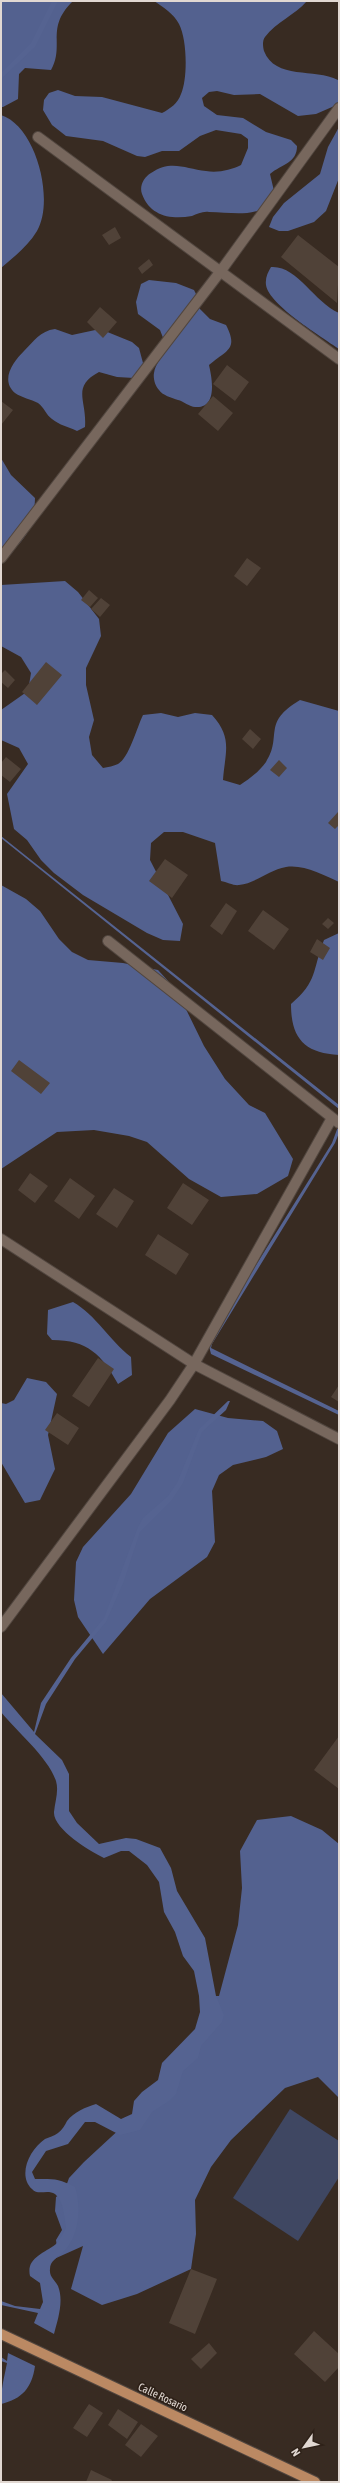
<svg xmlns="http://www.w3.org/2000/svg" width="340" height="2483" viewBox="0 0 340 2483" font-family="'Asap Condensed',sans-serif">
  <rect width="100%" height="100%" fill="#382b22"/>
  <path fill="#3f4762" d="M290,2109L339,2141V2177L298,2241L233,2198Z"/>
  <path fill="#53618f" d="M1,1H73C45,28 65,45 51,70L25,68L19,74L18,99L3,107H1Z
    M154,1H307C295,15 276,22 265,37C262,41 263,47 264,51C275,80 315,68 338,80L339,104L316,114L298,116L260,94L234,95L217,91L209,92L202,98L204,106L217,115L243,118L266,132L291,140L297,146C297,163 282,164 270,174L274,191L260,210C243,216 227,212 209,212C203,211 197,214 192,216C171,220 150,216 142,194C139,186 144,177 151,173C171,159 186,169 206,171C218,173 231,170 241,165L248,148V139L241,134L216,130L200,136L179,151H162L145,157L137,156L103,141L66,136L52,125L43,110L44,100L49,93L58,90L75,96L102,97L162,113C170,109 178,103 181,94C188,78 187,39 179,24C174,14 163,7 154,1Z
    M1,115C36,126 55,200 37,231C28,246 14,257 1,268Z
    M339,127V178L326,211L314,222L288,231H279L269,227L273,217L284,203L320,174L328,147Z
    M271,267C297,265 314,302 339,313V349C322,337 269,305 266,285C265,278 268,272 271,267Z
    M149,280L176,283L194,290L198,298V307L210,319L226,325C239,350 226,350 209,365C212,378 218,409 195,407C190,407 183,401 178,400C172,398 162,395 159,390C155,386 153,378 154,373C155,364 163,356 167,348L160,330L138,314L136,302L141,284Z
    M55,329L72,335L100,329L132,342L139,348L143,363L141,372L134,378L117,377L99,372C71,387 87,400 85,427L77,431C69,427 59,425 52,419C46,415 44,407 38,403C31,399 22,398 15,393C0,380 13,362 24,351C34,341 40,331 55,329Z
    M1,458L11,475L35,498C34,536 22,538 1,565Z
    M65,581L78,592L99,619L101,636L86,668V685L94,720L89,737L92,755L103,768C108,767 114,766 118,764C129,758 137,727 143,715L161,713L178,717L195,713L212,715C233,738 225,752 223,780L240,785C249,779 259,772 266,762C283,736 261,723 300,700L339,711V882C324,875 303,864 286,867C269,870 256,883 239,885C234,886 227,882 221,881L215,843L183,832H164L151,843L150,860L183,924L180,941L163,940L147,933L83,895L54,873L41,860L27,840L14,829L7,794L28,764L19,748L1,740V710L28,691L31,673L21,657L1,646V585Z
    M1,885L26,899L40,911L59,939L72,952L88,960L123,963L158,970L170,983L181,999L204,1046L225,1079L249,1105L265,1113L293,1159L288,1176L257,1194L221,1197L189,1179L147,1142L129,1136L94,1130L57,1132L1,1169Z
    M339,933V1055C304,1053 291,1038 291,1004C318,981 312,971 324,940Z
    M73,1302C96,1315 109,1340 131,1357L132,1375L118,1384C102,1355 88,1340 52,1340L47,1334L48,1310Z
    M27,1378L46,1382L57,1394L48,1435L55,1469L40,1500L25,1503L1,1462V1403L6,1404L14,1400Z
    M195,1409L228,1418L263,1421L277,1431L283,1449L266,1457L233,1465L219,1475L212,1491L215,1542L207,1557L150,1599L103,1654L78,1617L74,1600L76,1562L83,1547L131,1494L168,1433Z
    M291,1816L322,1830L339,1844V2098L318,2077L285,2088L231,2140L211,2167L195,2200L196,2234L191,2269L137,2294L102,2305L71,2289L83,2246L54,2259L58,2256L56,2240L62,2230L55,2211L56,2197L64,2192L69,2178L84,2162L163,2089L216,1996H219L238,1925L242,1888L240,1851L257,1820Z"/>
  <path fill="#556391" d="M52,1H58L35,47L1,79V73L31,43Z
    M1,836L329,1097L339,1105V1109L1,838Z
    M339,1124V1133L335,1143L212,1344L211,1348L339,1411V1415L211,1354L208,1342L332,1143Z
    M228,1401H230L226,1410L202,1432L183,1483L171,1501L140,1532L124,1581L106,1622L75,1659L46,1704L35,1734L62,1760L69,1774V1811L77,1823L99,1844L126,1838L136,1839L160,1848L171,1868L177,1891L205,1938L216,1996L224,2015L222,2022L201,2046L198,2058L183,2071L176,2094L169,2101L152,2112L140,2130L120,2135L95,2122H85L68,2144L46,2151L32,2172L35,2179C53,2179 58,2178 75,2187C82,2208 79,2238 62,2253C57,2258 50,2261 50,2269C49,2277 55,2280 58,2286C64,2301 58,2319 54,2334L34,2323L38,2313L1,2305V2301L15,2306L40,2309L43,2302L40,2283L30,2276C26,2258 43,2254 56,2244C60,2240 63,2233 66,2228C64,2217 64,2201 55,2194C47,2189 38,2196 32,2189C17,2175 30,2149 45,2139C49,2137 54,2136 58,2133C62,2130 65,2125 67,2121C74,2112 86,2107 96,2104L121,2119L132,2114L134,2101L142,2092L158,2080L162,2063L195,2029L200,2012L199,1996L194,1971L183,1956L175,1932L164,1912L159,1882L147,1865L129,1851H121L104,1858C90,1851 53,1829 54,1812C55,1802 59,1791 56,1781C48,1757 17,1732 1,1712V1693L34,1732L41,1703L71,1658L104,1618L138,1527L143,1518L168,1496L177,1483L199,1429Z
    M8,2353L35,2366C32,2388 22,2399 1,2404C1,2389 4,2378 7,2363L1,2361V2357L7,2361Z"/>
  <path fill="#504238" d="M115,227L121,238L109,245L102,235Z
    M298,235L339,267L337,303L281,257Z
    M149,259L153,265L142,274L138,268Z
    M100,307L117,322L103,338L87,322Z
    M227,365L249,382L235,401L213,384Z
    M213,396L233,413L218,431L198,414Z
    M1,401L13,410L1,425Z
    M247,558L261,568L247,586L234,576Z
    M89,590L98,598L90,607L81,600Z
    M101,598L110,605L100,617L91,609Z
    M46,662L62,675L37,705L22,692Z
    M5,670L15,680L8,688L1,682V674Z
    M250,729L261,739L253,749L242,739Z
    M6,757L21,769L10,782L1,775V763Z
    M279,760L287,768L279,777L270,770Z
    M338,812L339,825L335,829L328,823Z
    M165,859L188,875L172,898L149,881Z
    M226,903L237,911L222,935L210,926Z
    M263,910L289,929L274,950L248,931Z
    M328,918L334,923L328,929L322,924Z
    M317,939L330,948L323,960L310,952Z
    M19,1060L50,1083L41,1094L11,1071Z
    M30,1173L48,1186L35,1203L18,1190Z
    M70,1178L95,1196L79,1219L54,1201Z
    M183,1183L209,1200L192,1225L167,1208Z
    M114,1188L134,1201L117,1228L96,1214Z
    M158,1234L189,1254L176,1275L145,1255Z
    M98,1358L114,1369L89,1407L72,1396Z
    M339,1385V1402L331,1397Z
    M57,1413L79,1428L68,1445L45,1430Z
    M339,1736V1789L314,1770Z
    M191,2269L217,2279L195,2334L169,2323Z
    M314,2331L339,2354V2367L325,2382L294,2354Z
    M209,2343L217,2353L201,2369L191,2359Z
    M89,2404L103,2413L87,2437L73,2428Z
    M118,2409L138,2422L127,2439L108,2425Z
    M141,2424L158,2436L141,2457L125,2445Z
    M91,2470L112,2480L111,2482H86Z"/>
  <g fill="none" stroke-linecap="round" stroke-linejoin="round">
    <g stroke="#51463f" stroke-width="12">
      <path id="minor" d="M38,137L339,359
        M1,558L220,272L339,108
        M108,941L339,1123
        M1,1239L194,1364L339,1439
        M1,1627L170,1400L194,1364L332,1118"/>
    </g>
    <g stroke="#51463f" stroke-width="12">
      <path id="major" d="M1,2334L315,2482"/>
    </g>
    <use href="#minor" stroke="#77675d" stroke-width="10"/>
    <use href="#major" stroke="#bb8963" stroke-width="10"/>
  </g>
  <g text-anchor="middle" stroke-width="3.5" stroke-linejoin="round" paint-order="stroke">
    <g font-size="11" fill="#e1d8d2" stroke="#2e2118">
      <text transform="translate(163 2397) rotate(25)" y="4">Calle Rosario</text>
    </g>
  </g>
  <rect width="340" height="2483" fill="none" stroke="#e1d8d2" stroke-width="4"/>
  <g transform="translate(304 2447) rotate(237)" stroke="#2e2118" stroke-width="3" paint-order="stroke">
  <path d="M0-3L7 15L0 10L-7 15Z" fill="#e1d8d2"/>
  <text y="-6" font-size="11" font-weight="bold" text-anchor="middle" fill="#e1d8d2">N</text>
  </g>
</svg>
